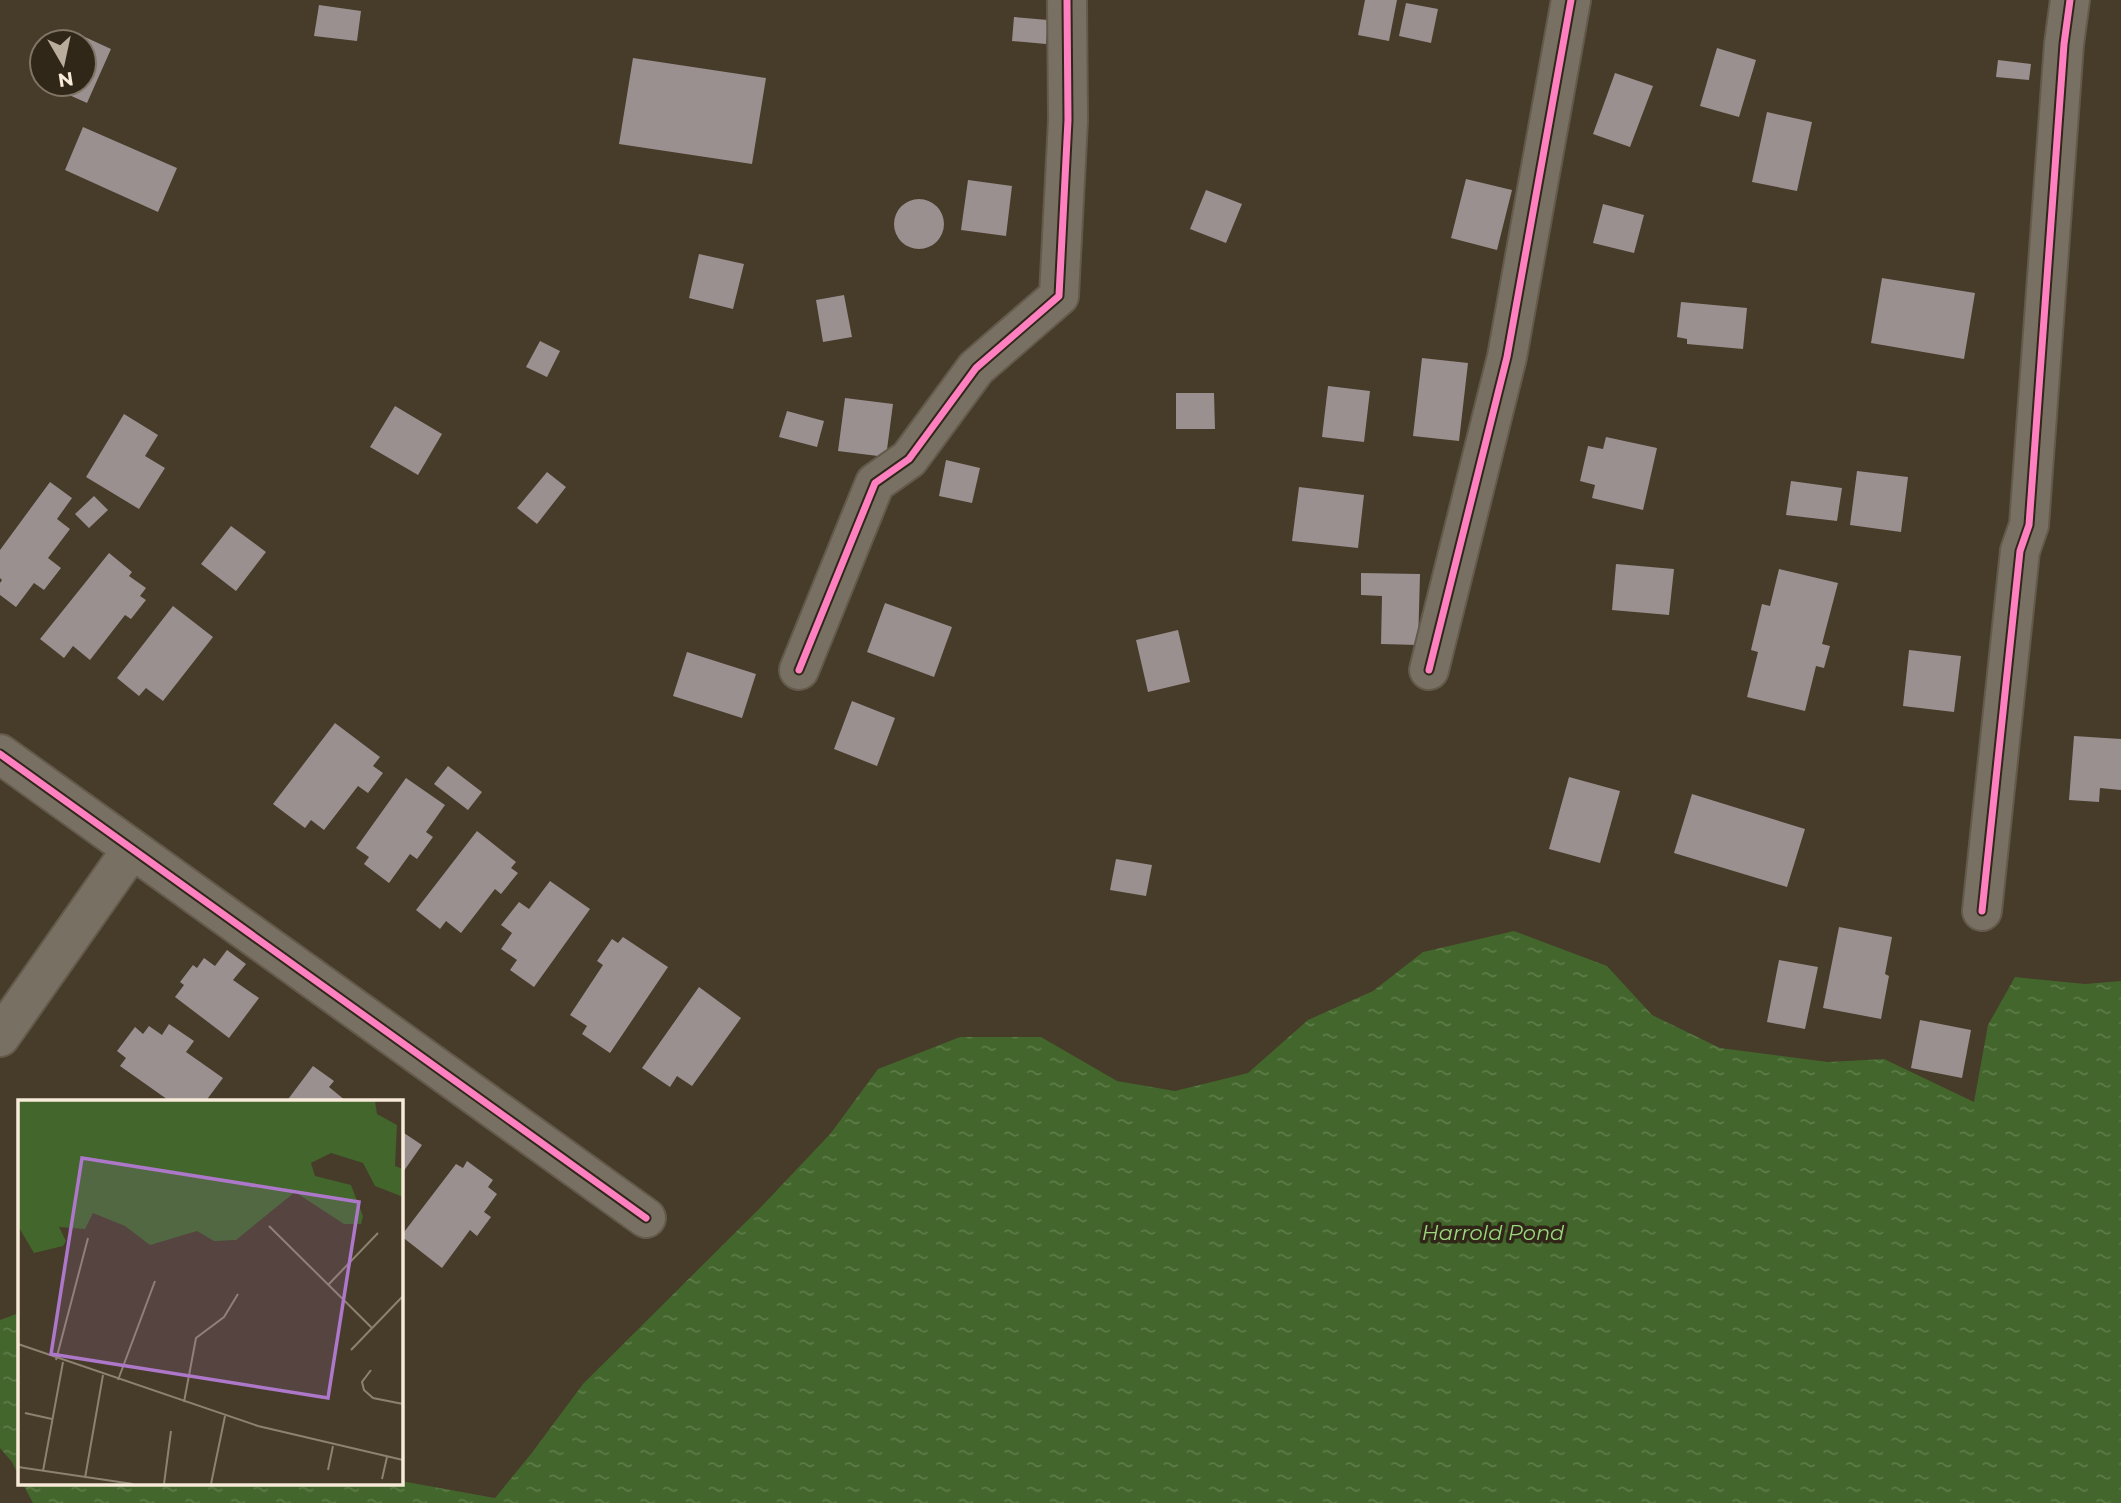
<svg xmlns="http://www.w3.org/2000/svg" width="2121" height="1503" viewBox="0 0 2121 1503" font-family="Montserrat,sans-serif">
  <defs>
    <pattern id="water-ripples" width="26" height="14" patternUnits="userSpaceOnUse" patternTransform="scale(1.75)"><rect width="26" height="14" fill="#42662b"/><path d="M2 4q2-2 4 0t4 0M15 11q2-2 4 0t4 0" fill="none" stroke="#5e7c49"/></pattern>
  </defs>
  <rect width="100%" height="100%" fill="#473b2a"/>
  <path fill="url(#water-ripples)" d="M1514,931L1607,966L1652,1015L1720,1048L1828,1062L1884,1059L1974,1102L1988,1025L2015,977L2085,984L2121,981V1503H33L23,1484H401V1481L495,1498L531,1454L583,1384L762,1206L831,1133L878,1069L960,1037H1041L1117,1081L1175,1091L1248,1073L1308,1020L1373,991L1423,952Z
    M19,1313V1476L12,1462L0,1448V1320Z"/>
  <path fill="#9b9090" d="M1365,0H1397L1389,41L1358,35Z
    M1406,3L1438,9L1431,43L1399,36Z
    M319,5L361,11L357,41L314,36Z
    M1014,17L1048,20L1046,44L1012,41Z
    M74,32L111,49L87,103L49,86L50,84H84V42H69Z
    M1717,48L1756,60L1739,117L1700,106Z
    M633,58L766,78L752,164L619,144Z
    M1998,60L2031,64L2029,80L1996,77Z
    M1615,73L1653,86L1630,147L1593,134Z
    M1767,112L1812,122L1797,191L1752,182Z
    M83,127L177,168L158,212L65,170Z
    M1466,179L1512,190L1497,250L1451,238Z
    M968,180L1012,186L1006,236L961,230Z
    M1206,190L1242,204L1226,243L1190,229Z
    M894 224a25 25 0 1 1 50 0a25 25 0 1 1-50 0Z
    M1603,204L1644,215L1634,253L1593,243Z
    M699,254L744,264L733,309L689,298Z
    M1882,278L1975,293L1964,359L1871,343Z
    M844,295L852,337L823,342L816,300Z
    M1681,302L1747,308L1743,349L1687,344V339L1677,337Z
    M540,341L560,351L547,377L526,367Z
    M1422,358L1468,363L1459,441L1413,436Z
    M1328,386L1370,391L1364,442L1322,437Z
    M1176,393H1214L1215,429H1176Z
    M845,398L893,404L886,457L838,451Z
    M395,406L442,434L418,475L370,447Z
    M787,411L824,421L817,447L779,437Z
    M124,414L158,435L145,456L165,468L139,509L86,477Z
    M1606,437L1657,448L1643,510L1592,498L1595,485L1580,481L1588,446L1603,449Z
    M946,460L980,468L972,503L939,496Z
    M1857,471L1908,477L1901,532L1850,525Z
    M547,472L566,487L537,524L517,508Z
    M1791,481L1842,488L1837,521L1786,515Z
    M50,482L72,498L57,519L70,529L48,558L61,568L44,590L34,583L16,607L0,595V583L2,580L0,578V550Z
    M1299,487L1364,495L1358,548L1292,541Z
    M94,496L108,510L89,528L75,514Z
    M231,526L266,552L236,591L201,564Z
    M109,553L132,572L129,576L146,588L140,596L146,600L131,619L125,615L90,660L73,646L64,658L40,639Z
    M1616,564L1674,569L1669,615L1612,610Z
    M1779,569L1838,583L1822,644L1830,646L1824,668L1816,666L1805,711L1747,697L1758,652L1751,650L1762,604L1770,606Z
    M1361,573L1420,574L1418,645L1381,644L1382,596L1361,595Z
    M885,603L952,627L934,677L867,652Z
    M173,606L213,637L163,701L146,688L139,696L117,678Z
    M1178,630L1190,682L1148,692L1136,640Z
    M1909,650L1961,656L1954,712L1903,706Z
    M687,652L756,674L742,718L673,696Z
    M852,701L895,718L877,766L834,749Z
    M335,723L380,757L373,766L383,773L368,793L358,786L324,830L311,820L305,828L273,804Z
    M2074,736L2121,739V790L2100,788L2099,802L2069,800Z
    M448,766L482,792L468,810L434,784Z
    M1569,777L1620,791L1600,863L1549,849Z
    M406,778L445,805L426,832L433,837L417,859L410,854L389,883L364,864L369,857L356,848Z
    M1692,794L1805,829L1787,887L1674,853Z
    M477,831L516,862L511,868L518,873L501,894L495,889L461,933L446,921L440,929L416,910Z
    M1116,859L1152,865L1146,896L1110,890Z
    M550,881L590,909L534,987L510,970L517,960L501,949L512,933L501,925L519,902L529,909Z
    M1839,927L1892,937L1885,974L1889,976L1881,1019L1823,1008Z
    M623,937L668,967L610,1053L582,1034L587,1026L570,1015L603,965L597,961L612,939L618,943Z
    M227,950L246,964L233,980L259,998L229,1038L175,997L184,985L180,982L193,965L197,968L204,958L215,966Z
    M1779,960L1818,967L1805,1029L1767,1022Z
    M699,987L741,1018L692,1086L677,1076L670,1087L642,1068Z
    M1920,1020L1971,1030L1962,1078L1911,1068Z
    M169,1024L194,1041L186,1052L223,1078L205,1102H171L120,1066L126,1058L117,1051L135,1027L143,1034L149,1026L162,1035Z
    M313,1066L334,1081L329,1087L346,1101L345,1102H286Z
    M401,1131L422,1145L401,1175Z
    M467,1161L493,1180L488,1187L497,1194L484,1212L491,1217L477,1236L470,1230L442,1268L401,1236L456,1164L463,1168Z"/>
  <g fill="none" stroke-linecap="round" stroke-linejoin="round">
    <g stroke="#645a4b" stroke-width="42">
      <path id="minor" d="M799,670L875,483L909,459L976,368L1059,296L1068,120L1067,0
        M1429,670L1507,357L1571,0
        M0,754L646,1218
        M1982,911L2020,551L2029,525L2064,44L2070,0
        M0,1037L132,849"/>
    </g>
    <use href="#minor" stroke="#787063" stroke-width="38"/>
    <g stroke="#312719" stroke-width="11">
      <path id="cycleway" d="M799,670L875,483L909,459L976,368L1059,296L1068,120L1067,0
        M1429,670L1507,357L1571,0
        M0,754L646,1218
        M1982,911L2020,551L2029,525L2064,44L2070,0"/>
    </g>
    <use href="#cycleway" stroke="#ff80c0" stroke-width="7"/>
  </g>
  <g text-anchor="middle" stroke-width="7" stroke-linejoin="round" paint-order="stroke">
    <g font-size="21" font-style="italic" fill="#9ad77d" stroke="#312719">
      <text x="1493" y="1240">Harrold Pond</text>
    </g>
  </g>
  <g transform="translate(18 1100)">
    <rect width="385" height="385" fill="#473b2a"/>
    <path d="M0,1H357L359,14L379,25L377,66L385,69V97L357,86L345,63L313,53L293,63L297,76L333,85L345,116L343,124H326L277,92L218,140L196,141L179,131L132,145L107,126L75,113L67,129L41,127L48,141L45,146L16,153L0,126Z" fill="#42662b"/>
    <path fill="none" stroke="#8d8170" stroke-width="2" d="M251,126L354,228M311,184L360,133M0,244L240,326L385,360M333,250L385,196M38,260L70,138M353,270L344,282L346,290L355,298L385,304M100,280L137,181M166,302L178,238L206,217L220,194M7,313L34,319M0,367L115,384M310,370L315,346M25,371L45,262M67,378L85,275M364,379L369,357M146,384L153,331M193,384L207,316"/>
    <path fill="#ad78c9" fill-opacity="0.15" stroke="#ad78c9" stroke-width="3.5" d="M64,58L341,102L310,298L33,254Z"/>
    <rect width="385" height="385" fill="none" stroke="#f7ead8" stroke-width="3.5"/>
  </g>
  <g transform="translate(63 63) rotate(171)"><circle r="33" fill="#312719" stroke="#807565" stroke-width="2"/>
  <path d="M0-5L12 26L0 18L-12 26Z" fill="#b9ad9b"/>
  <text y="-10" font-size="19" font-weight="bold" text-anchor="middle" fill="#f7ead8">N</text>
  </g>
</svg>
